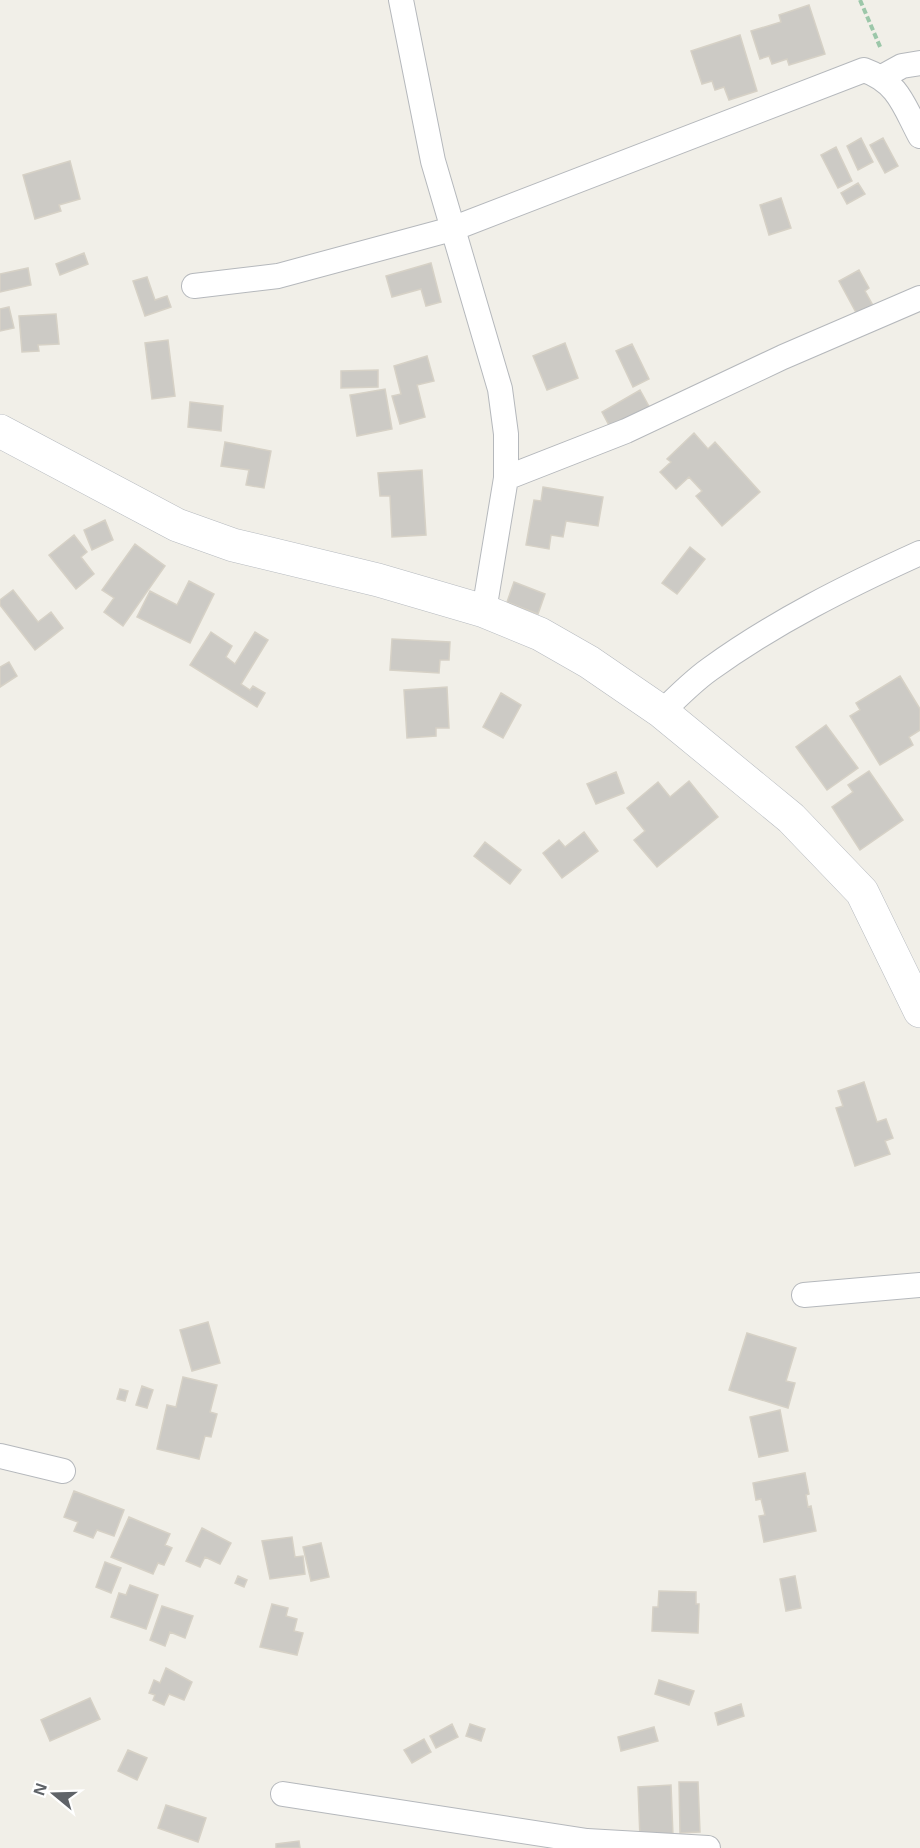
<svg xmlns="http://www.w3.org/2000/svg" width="920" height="1848" viewBox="0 0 920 1848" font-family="Helvetica,sans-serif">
  <rect width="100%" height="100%" fill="#f1efe8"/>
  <path fill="#cccac5" stroke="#d6d1c6" stroke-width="1.5" d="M809,5L825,54L789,65L787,59L772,64L769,56L760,59L751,31L781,22L779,15Z
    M740,35L757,91L729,100L724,87L715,90L712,81L702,84L691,51Z
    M861,138L873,162L858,170L847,146Z
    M883,138L898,166L885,173L870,145Z
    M836,147L852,181L838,188L821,155Z
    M70,161L80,199L59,205L61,211L35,219L23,175Z
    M858,183L865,194L847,204L841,193Z
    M781,198L791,228L769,235L760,205Z
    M84,253L88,264L60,275L56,264Z
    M431,263L441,302L426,306L421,289L392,297L386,276Z
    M28,268L31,285L0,292V274Z
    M859,270L869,288L865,291L875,309L859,318L839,281Z
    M147,277L155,300L167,296L171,307L145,316L133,281Z
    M9,307L14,328L0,331V309Z
    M56,314L59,344L38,345L39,351L22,352L19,316Z
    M168,340L175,396L152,399L145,343Z
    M565,343L578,378L547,390L533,356Z
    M632,344L649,379L633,387L616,351Z
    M427,356L434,381L417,385L425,417L400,424L392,396L401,394L394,366Z
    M378,370V387L341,388V371Z
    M385,389L392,429L357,436L350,395Z
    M640,390L651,410L612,431L602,412Z
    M190,402L223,406L221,431L188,427Z
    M694,433L708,449L715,442L760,492L722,526L696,496L702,491L689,477L676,489L660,472L671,462L667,459Z
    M225,442L271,451L264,488L246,485L249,470L221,466Z
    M422,470L426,535L392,537L390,496H380L378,473Z
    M543,487L603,497L598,526L566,521L563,537L551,535L549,549L526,545L534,500L541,501Z
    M105,520L113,540L92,550L84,530Z
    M74,535L87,552L81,557L94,574L76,589L49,555Z
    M135,544L165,566L123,626L104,612L114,598L102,590Z
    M690,547L705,559L677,594L662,583Z
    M189,581L214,594L190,643L137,617L150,591L177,605Z
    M514,582L545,594L538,614L507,602Z
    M13,590L38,622L51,612L63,628L35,650L0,605V600Z
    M211,632L232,646L226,657L235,664L255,632L268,640L241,684L250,690L253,686L265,693L257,707L190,665Z
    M392,639L450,642L449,660H440L439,673L390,670Z
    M9,662L17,676L0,687V667Z
    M900,676L920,709V730L909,737L913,745L880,765L850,716L860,710L856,703Z
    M447,687L449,728H436V736L407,738L404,690Z
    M501,693L521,705L503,738L483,727Z
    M826,725L858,768L827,790L796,747Z
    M869,771L903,820L860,850L832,807L853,792L848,785Z
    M616,772L624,793L596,804L587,784Z
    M689,781L718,817L657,867L634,840L645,831L627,808L658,782L670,797Z
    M584,832L598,851L562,878L543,853L559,840L565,847Z
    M485,842L521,870L510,884L474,856Z
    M864,1082L877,1122L886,1119L893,1138L885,1141L890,1154L855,1166L836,1108L843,1106L838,1091Z
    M208,1322L220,1363L192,1371L180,1330Z
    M747,1333L796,1348L786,1381L795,1383L788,1408L729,1390Z
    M183,1377L217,1385L210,1412L217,1414L211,1437L205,1436L199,1459L157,1449L167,1405L176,1407Z
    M142,1386L153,1390L147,1408L136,1405Z
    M120,1389L128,1391L125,1401L117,1399Z
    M780,1410L788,1451L759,1457L750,1417Z
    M805,1473L809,1494L806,1495L808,1507L811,1506L816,1531L764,1542L759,1516L765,1515L761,1499L756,1500L753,1483Z
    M74,1491L124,1510L114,1536L97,1530L93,1538L74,1531L78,1522L64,1517Z
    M129,1517L170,1534L165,1545L172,1548L164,1565L158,1563L153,1574L111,1557Z
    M202,1528L231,1543L220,1564L205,1557L200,1567L186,1561Z
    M292,1537L295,1557L303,1556L305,1574L270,1579L262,1541Z
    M321,1543L329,1577L311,1581L303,1547Z
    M105,1562L121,1568L111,1593L96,1587Z
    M238,1576L247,1580L244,1587L235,1583Z
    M795,1576L801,1608L786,1611L780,1579Z
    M130,1585L158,1595L146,1629L111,1617L119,1593L126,1595Z
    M659,1591L696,1592V1604H699L698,1633L652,1631L653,1607H658Z
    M272,1604L288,1608L286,1616L297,1619L294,1631L303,1633L297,1655L260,1647Z
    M162,1606L193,1616L185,1638L170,1632L165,1646L150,1640Z
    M166,1668L192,1682L184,1700L169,1694L164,1705L153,1700L155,1695L149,1693L154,1680L160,1683Z
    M659,1680L694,1691L689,1705L655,1694Z
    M90,1698L100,1719L50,1741L41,1720Z
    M741,1704L744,1716L718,1725L715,1713Z
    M452,1724L458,1737L436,1748L430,1736Z
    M470,1724L485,1729L481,1741L466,1736Z
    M654,1727L658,1741L621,1751L618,1737Z
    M424,1739L431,1752L412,1763L404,1750Z
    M128,1750L147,1758L137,1780L118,1771Z
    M679,1782H698L700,1832L680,1833Z
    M671,1785L673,1836L640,1838L638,1787Z
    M166,1805L206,1818L198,1842L158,1828Z
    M299,1841L300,1848H276V1844Z"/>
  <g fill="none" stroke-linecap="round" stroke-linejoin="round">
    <g stroke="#b5b8bc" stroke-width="26">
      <path id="street" d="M401,0L433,161L500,389L506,434V478L484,611
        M882,77L902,66L920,63
        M194,286L278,276L452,229L864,70C898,82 904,106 920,136
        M506,478L626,431L783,357L920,298
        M662,712C677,697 693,681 710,669C775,622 847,586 920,553
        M804,1295L920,1285
        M0,1456L63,1471
        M283,1794L587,1841L708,1848"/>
    </g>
    <g stroke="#b6babf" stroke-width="34">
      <path id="secondary" d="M0,431L177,525L233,545L378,580L484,611L540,634L589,662L662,712L791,818L862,892L920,1011"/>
    </g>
    <path stroke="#9cc7a9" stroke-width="4" stroke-dasharray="6 3" stroke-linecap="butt" d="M860,0L881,49"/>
    <use href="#street" stroke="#fff" stroke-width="24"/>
    <use href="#secondary" stroke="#fff" stroke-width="33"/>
  </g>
  <g transform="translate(54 1794) rotate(289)" stroke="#ffffff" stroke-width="4.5" paint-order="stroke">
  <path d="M0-4.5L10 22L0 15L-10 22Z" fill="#5f6368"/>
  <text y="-9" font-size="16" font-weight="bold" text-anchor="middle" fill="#5f6368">N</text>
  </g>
</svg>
